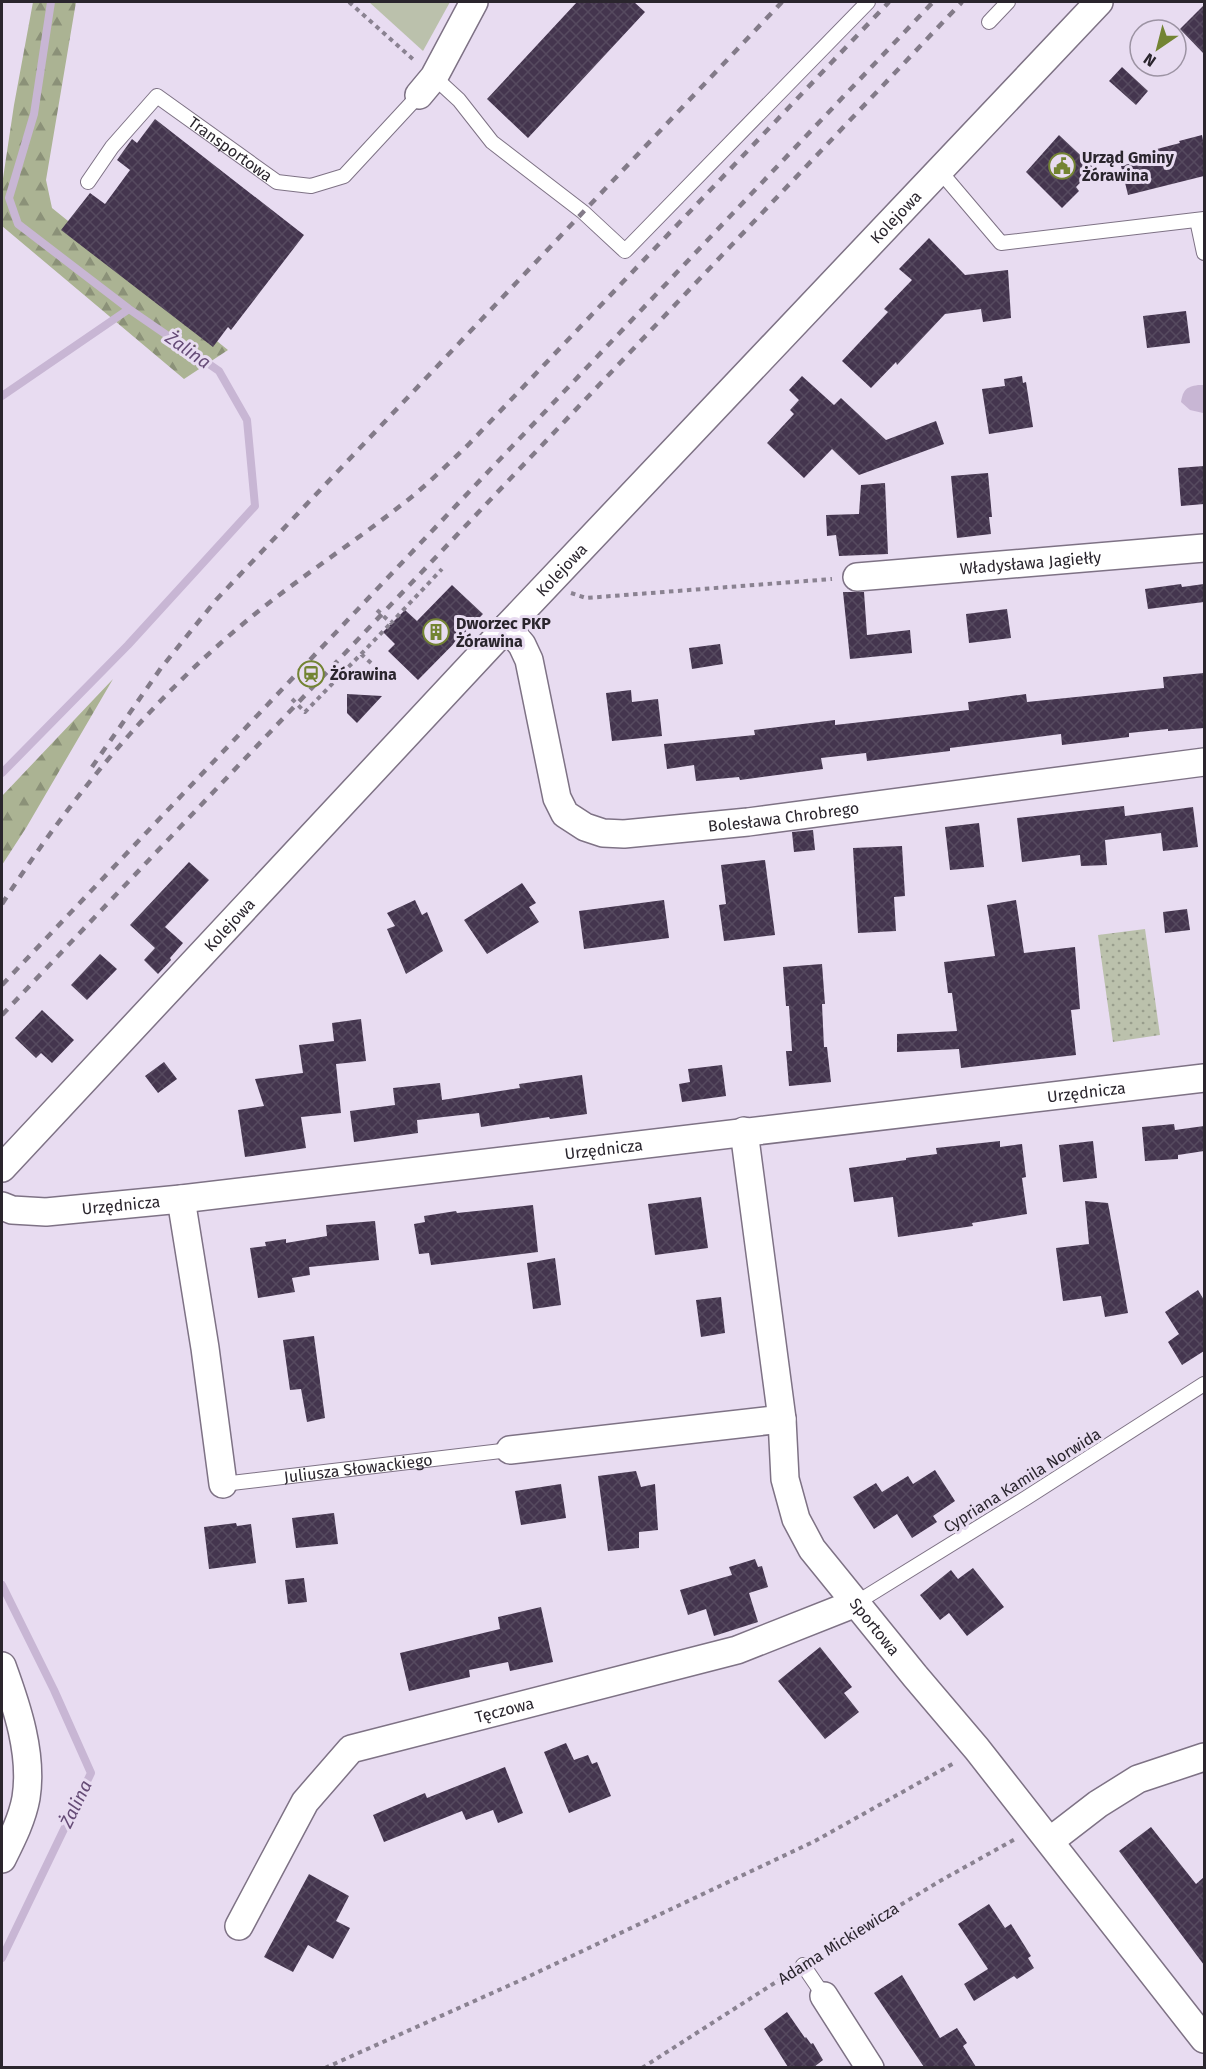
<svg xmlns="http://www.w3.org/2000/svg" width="1206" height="2069" viewBox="0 0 1206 2069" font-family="'Fira Sans',sans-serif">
  <defs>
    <pattern id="forest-firs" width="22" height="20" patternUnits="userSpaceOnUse" patternTransform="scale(1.5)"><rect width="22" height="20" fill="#abb393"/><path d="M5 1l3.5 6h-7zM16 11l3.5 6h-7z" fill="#8b9178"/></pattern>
    <pattern id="park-dots" width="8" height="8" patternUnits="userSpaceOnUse" patternTransform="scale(1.5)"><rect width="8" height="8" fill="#bbc1ac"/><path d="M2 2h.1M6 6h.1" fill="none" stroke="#989d8c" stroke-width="1.8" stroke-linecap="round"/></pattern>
    <pattern id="building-cross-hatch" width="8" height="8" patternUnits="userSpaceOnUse" patternTransform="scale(1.5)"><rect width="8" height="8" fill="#44354e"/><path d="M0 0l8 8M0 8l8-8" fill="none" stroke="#564a5f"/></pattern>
  </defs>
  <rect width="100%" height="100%" fill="#e8dcf1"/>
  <path fill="#bbc1ac" d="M369,2H450L423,51Z"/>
  <path fill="url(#forest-firs)" d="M33,2H76L46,180L52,208L228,350L184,379L2,226V185L14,105Z
    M113,679L26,828L2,865V796Z"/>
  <path fill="url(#park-dots)" d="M1145,929L1160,1035L1113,1042L1098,935Z"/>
  <path fill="#c8b6d4" d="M1198,385H1204L1203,413L1190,410L1181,402C1183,390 1186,387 1198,385Z"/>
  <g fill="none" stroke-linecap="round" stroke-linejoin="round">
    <path stroke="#c8b6d4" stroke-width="8" d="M2,396L129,309
      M2,773L128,645L255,506L247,420L219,371L129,309L18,224L9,198L34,114L51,2
      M2,1585L54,1690L91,1773L2,1958"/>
  </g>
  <path fill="url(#building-cross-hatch)" d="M577,2H634L645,12L528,138L487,99Z
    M1204,5V54L1180,29Z
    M1122,67L1148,91L1136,105L1109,81Z
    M155,119L304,235L231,330L228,327L213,347L61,230L90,193L105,204L130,170L117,160L132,139L137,143Z
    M1059,135L1094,168L1076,187L1079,191L1062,208L1026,172Z
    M1202,135L1204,146V176L1128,195L1121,166L1159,156L1157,149L1180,143L1179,141Z
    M929,238L965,275L1008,270L1011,318L983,322L981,309L945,314L897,365L896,362L871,388L842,361L888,312L884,309L912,280L899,269Z
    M1186,311L1190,343L1147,348L1143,316Z
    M802,376L834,405L841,398L886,440L936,421L944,444L859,475L832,449L804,478L767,443L794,414L790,410L799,400L789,390Z
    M1022,376L1023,383L1026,382L1033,427L989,434L982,389L1005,386L1004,379Z
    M1204,466V504L1181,506L1178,468Z
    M988,473L992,517H989L991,534L957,538L951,476Z
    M885,483L888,554L839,556L836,535L827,536L826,515L859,514L861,485Z
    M1181,584L1182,587L1204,584V602L1148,609L1145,589Z
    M452,585L483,614L418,680L388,651L395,644L383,632L405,610L417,621Z
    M843,592H864L867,635L910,630L912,653L850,659Z
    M1007,609L1011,638L969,643L966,614Z
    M720,644L723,664L692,669L689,648Z
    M1204,673V728L1168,731V729L1129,733V737L1062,745L1061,734L950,748V751L867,761L866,753L821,758L823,769L740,780L739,777L696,781L694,765L667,769L664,744L755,735L754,730L835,720V725L969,710L968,702L1026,694L1027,702L1164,688L1163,677Z
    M631,690L632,702L658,699L662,736L612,741L606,693Z
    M347,694L382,696L357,723L347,713Z
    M1124,806L1125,816L1193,807L1198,847L1163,851L1161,833L1105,840L1107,865L1081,866L1080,855L1022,862L1017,818Z
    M979,823L984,867L950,870L945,827Z
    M813,830L815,850L794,852L792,832Z
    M902,846L905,896L894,897L896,931L858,933L853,848Z
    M765,860L775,935L724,941L719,905L726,904L721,865Z
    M189,862L209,880L165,927L183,943L170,958L171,960L158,974L144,960L155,948L130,925Z
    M522,883L536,903L529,907L539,922L487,954L464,920Z
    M415,900L422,915L427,912L443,951L406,974L387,929L395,926L387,913Z
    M664,900L669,938L584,949L579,911Z
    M1016,900L1024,953L1075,947L1080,1009L1071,1010L1076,1055L961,1068L959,1049L897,1052V1034L957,1031L952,993H948L944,962L995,956L987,905Z
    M1187,909L1190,930L1165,933L1163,912Z
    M100,954L117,969L87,1000L71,985Z
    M822,964L825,1004H822L824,1047H827L831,1082L789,1086L786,1051H792L789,1006H786L783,967Z
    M42,1010L74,1040L52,1063L41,1053L36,1058L15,1038Z
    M361,1019L366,1061L336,1064L341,1113L301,1117L306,1148L245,1157L238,1110L264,1106L255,1079L303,1073L299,1045L334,1041L332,1023Z
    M164,1062L177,1079L158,1093L145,1076Z
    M722,1065L726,1096L682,1102L679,1084L690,1082L688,1069Z
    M582,1075L587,1114L550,1119L549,1117L481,1127L479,1113L417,1120L418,1133L354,1142L350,1111L395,1105L393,1088L440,1083L442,1100L520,1088L519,1084Z
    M1174,1124L1175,1130L1204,1126V1151L1178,1155V1159L1145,1161L1142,1127Z
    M1000,1141V1147L1022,1144L1026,1177L1022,1178L1027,1214L972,1223L973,1226L898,1237L893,1197L854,1202L849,1168L906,1160V1158L937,1154L936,1148Z
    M1093,1141L1097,1178L1063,1182L1059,1145Z
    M701,1197L708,1248L655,1255L648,1204Z
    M1085,1201L1108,1203L1128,1313L1105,1317L1101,1296L1063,1301L1056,1248L1089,1244Z
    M533,1205L538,1252L431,1265L429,1253L419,1254L414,1224L425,1222L424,1216L456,1211L457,1213Z
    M375,1221L379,1260L309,1267L310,1275L292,1278L295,1292L258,1298L250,1248L266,1246L265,1242L286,1239V1243L327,1236L326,1225Z
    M555,1258L561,1305L533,1309L527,1263Z
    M1198,1290L1204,1300V1351L1182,1365L1168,1342L1179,1334L1165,1312Z
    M721,1297L725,1333L701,1337L696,1300Z
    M314,1336L325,1418L307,1422L301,1389L290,1390L283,1340Z
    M935,1470L955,1501L933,1516L937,1522L912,1538L897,1514L874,1529L853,1497L876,1483L882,1492L908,1476L913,1484Z
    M636,1471L641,1487L655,1484L658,1530L639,1532V1548L608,1551L598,1476Z
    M561,1484L566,1518L521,1525L515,1491Z
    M334,1513L338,1544L296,1548L292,1518Z
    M236,1523L237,1526L251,1524L256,1563L209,1569L204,1527Z
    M755,1559L758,1567L762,1566L768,1587L749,1593L758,1622L714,1636L706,1609L688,1615L680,1590L732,1575L729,1567Z
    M973,1568L1004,1607L967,1636L949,1613L940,1620L920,1595L951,1570L958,1579Z
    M304,1578L307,1602L288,1604L285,1580Z
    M541,1607L553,1662L510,1671L508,1662L469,1670L470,1677L409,1691L400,1653L500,1629L498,1617Z
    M820,1647L852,1687L844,1693L859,1712L825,1739L778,1681Z
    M566,1743L574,1760L588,1755L592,1764L597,1762L611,1796L569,1813L544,1752Z
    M505,1767L523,1813L498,1823L493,1810L466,1820L462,1811L384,1842L373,1815L425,1793L427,1798Z
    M1151,1827L1196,1884L1204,1877V1965L1119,1851Z
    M309,1874L349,1896L336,1921L350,1928L333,1959L308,1945L293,1972L264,1957Z
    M989,1904L1005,1928L1011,1924L1031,1956L1028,1958L1034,1968L1017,1979L1014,1976L974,2001L964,1984L988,1969L958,1924Z
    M902,1975L940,2038L957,2028L967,2043L963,2046L976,2067H924L874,1993Z
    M787,2012L805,2038L806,2037L811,2044L813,2043L823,2060L814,2067H788L764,2029Z"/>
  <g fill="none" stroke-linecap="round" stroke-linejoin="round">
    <g stroke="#7e7285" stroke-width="16">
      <g id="lane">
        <path d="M989,22L1008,2"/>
        <path d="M434,77L459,100L492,142L583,212L625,251L868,2"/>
        <path d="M939,170L1001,243L1204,219"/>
        <path id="s1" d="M88,182L112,147L157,96L277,182L311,186L344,176L419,95"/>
        <path d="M1197,220L1204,253"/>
        <path id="s2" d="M223,1484L510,1450"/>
        <path d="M856,1603L1026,1498L1204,1384"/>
        <path d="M803,1965L824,1996"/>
      </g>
    </g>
    <g stroke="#7e7285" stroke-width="30">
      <g id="street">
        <path d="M419,95L434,77L474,2"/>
        <path id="s3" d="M857,577L1204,548"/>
        <path id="s4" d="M507,627L522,645L529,660L557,798L565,814L585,827L603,833L624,834L748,822L1204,762"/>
        <path id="s5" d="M744,1131L782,1419L785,1479L796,1519L812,1549L915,1676L977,1749L1204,2039"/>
        <path id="s6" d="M2,1168L507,627L1099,2"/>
        <path d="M181,1199L205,1348L223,1484"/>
        <path id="s7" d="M2,1206L12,1210L46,1212L181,1199L1204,1078"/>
        <path d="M510,1450L782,1419"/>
        <path d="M2,1666C17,1707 33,1754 26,1798C22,1820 11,1841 2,1859"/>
        <path d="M1050,1841L1098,1804L1138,1779L1204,1757"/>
        <path id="s8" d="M239,1926L305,1802L351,1749L737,1650L856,1603"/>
        <path d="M824,1996L870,2068"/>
      </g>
    </g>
    <path stroke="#8a8291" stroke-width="4" stroke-dasharray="4.5 4.5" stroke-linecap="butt" d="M349,2L415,61
      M571,593L586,598L832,579
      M377,610L391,623L442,569
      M361,654L381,672
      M292,699L305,712L391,623
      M816,1956L940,1881L1017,1838
      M325,2068L519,1981L815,1841L956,1762
      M642,2068L787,1975"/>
    <use href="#lane" stroke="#fff" stroke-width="14"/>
    <use href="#street" stroke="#fff" stroke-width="27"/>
    <path stroke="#837b89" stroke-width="4.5" stroke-dasharray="8 8" stroke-linecap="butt" d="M92,767L161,668L216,600L782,2
      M2,904C70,799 148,703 244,623C294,581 349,546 400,506C424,488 446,466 468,445L889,2
      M2,985L933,2
      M2,1015L962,2"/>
  </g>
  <defs>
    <g id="civic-ring" transform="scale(1.35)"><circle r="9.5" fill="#e8dcf1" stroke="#738433" stroke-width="1.5"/><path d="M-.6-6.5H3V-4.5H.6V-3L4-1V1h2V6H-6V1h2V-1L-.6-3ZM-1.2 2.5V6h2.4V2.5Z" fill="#738433"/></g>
    <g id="building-ring" transform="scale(1.35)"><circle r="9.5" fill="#e8dcf1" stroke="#738433" stroke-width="1.5"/><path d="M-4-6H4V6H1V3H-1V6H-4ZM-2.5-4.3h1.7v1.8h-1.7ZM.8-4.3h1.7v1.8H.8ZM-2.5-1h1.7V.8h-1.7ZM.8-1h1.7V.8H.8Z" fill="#738433"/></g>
    <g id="station-ring" transform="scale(1.35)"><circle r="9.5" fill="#e8dcf1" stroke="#738433" stroke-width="1.5"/><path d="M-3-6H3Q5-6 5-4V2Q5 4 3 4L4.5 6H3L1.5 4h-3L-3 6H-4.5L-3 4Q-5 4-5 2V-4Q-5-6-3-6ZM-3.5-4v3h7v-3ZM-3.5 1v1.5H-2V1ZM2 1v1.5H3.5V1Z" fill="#738433"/></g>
  </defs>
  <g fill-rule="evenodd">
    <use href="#civic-ring" x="1062" y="166"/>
    <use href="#building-ring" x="436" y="632"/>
    <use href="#station-ring" x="311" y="674"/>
  </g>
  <g text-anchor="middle" stroke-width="6" stroke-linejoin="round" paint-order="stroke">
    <g font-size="16" fill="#2a252d" stroke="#e8dcf1">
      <text dy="6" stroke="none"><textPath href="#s1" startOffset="201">Transportowa</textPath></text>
      <text dy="6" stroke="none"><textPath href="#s6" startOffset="1305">Kolejowa</textPath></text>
      <text dy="6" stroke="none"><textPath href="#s3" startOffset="174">Władysława Jagiełły</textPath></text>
      <text dy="6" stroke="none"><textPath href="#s6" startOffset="819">Kolejowa</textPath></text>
      <text dy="6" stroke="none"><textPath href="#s4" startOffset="423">Bolesława Chrobrego</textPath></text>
      <text dy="6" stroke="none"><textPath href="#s6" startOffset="333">Kolejowa</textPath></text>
      <text dy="6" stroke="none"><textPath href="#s7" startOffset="1092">Urzędnicza</textPath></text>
      <text dy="6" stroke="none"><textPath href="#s7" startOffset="606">Urzędnicza</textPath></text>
      <text dy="6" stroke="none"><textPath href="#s7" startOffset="120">Urzędnicza</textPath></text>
      <text dy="6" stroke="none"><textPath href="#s2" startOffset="136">Juliusza Słowackiego</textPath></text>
      <text transform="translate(1022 1480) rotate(-32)" y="6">Cypriana Kamila Norwida</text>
      <text dy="6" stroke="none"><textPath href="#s5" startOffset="526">Sportowa</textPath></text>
      <text dy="6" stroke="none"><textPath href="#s8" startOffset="369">Tęczowa</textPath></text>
      <text transform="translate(838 1943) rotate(-32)" y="6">Adama Mickiewicza</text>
    </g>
    <g font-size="16" font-weight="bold" fill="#2a252d" stroke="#e8dcf1" text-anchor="start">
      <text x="1082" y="163">Urząd Gminy<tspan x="1082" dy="18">Żórawina</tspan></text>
      <text x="456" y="629">Dworzec PKP<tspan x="456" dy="18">Żórawina</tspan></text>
      <text x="330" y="680">Żórawina</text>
    </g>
    <g font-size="18" font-style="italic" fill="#654b76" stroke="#e8dcf1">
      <text transform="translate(188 350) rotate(35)" y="6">Żalina</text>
      <text transform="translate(76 1804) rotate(-64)" y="6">Żalina</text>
    </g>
  </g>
  <rect width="1206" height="2069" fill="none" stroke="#2a252d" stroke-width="6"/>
  <g transform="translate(1158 48) rotate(215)"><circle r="28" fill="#e8dcf1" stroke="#9c93a3" stroke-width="1.5"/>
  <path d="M0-4.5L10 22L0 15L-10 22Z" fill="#738433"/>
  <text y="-9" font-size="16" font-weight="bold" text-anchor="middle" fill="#2a252d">N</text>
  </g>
</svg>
